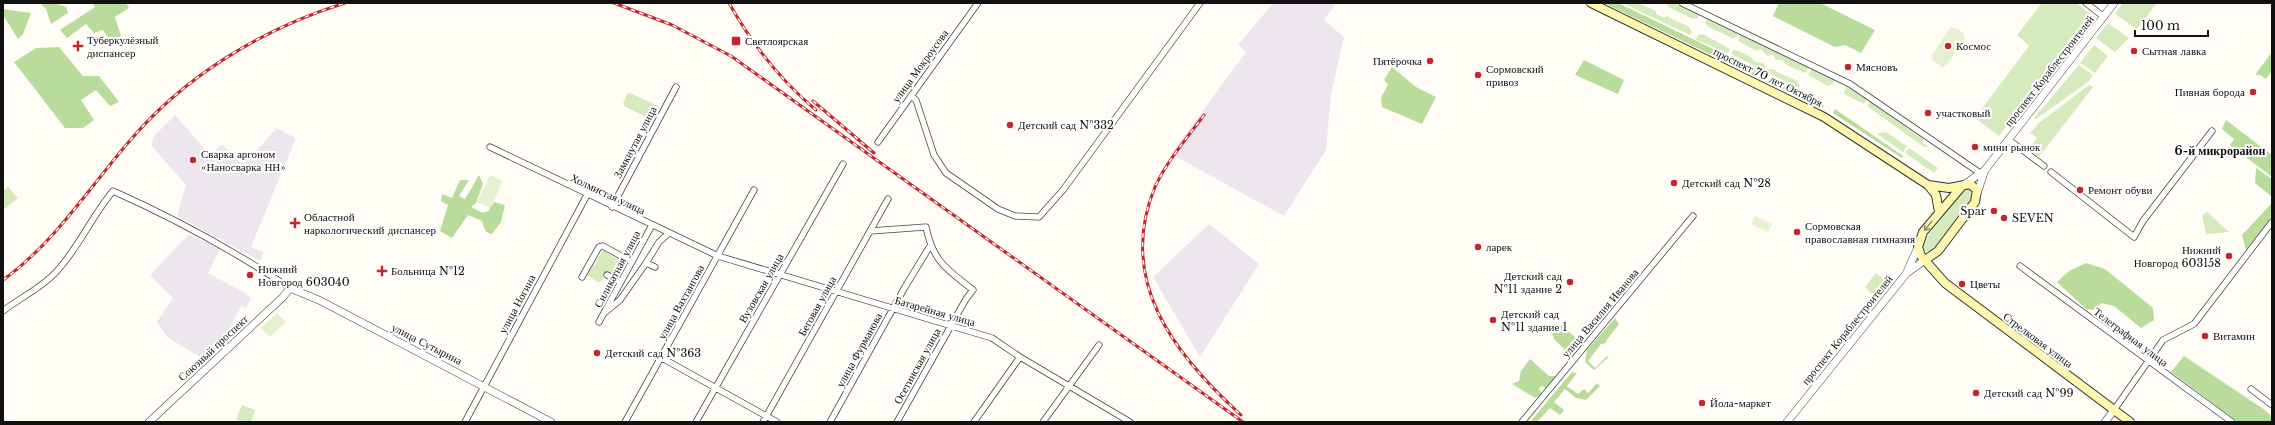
<svg xmlns="http://www.w3.org/2000/svg" width="2275" height="425" viewBox="0 0 2275 425" font-family="'Libre Baskerville',serif">
  <rect width="100%" height="100%" fill="#fffdf5"/>
  <path fill="#eee6ef" d="M1273,3H1336L1324,20L1344,37L1331,95L1326,150L1284,216L1171,154L1246,52L1238,45Z
    M175,115L210,155L222,144L239,161L245,163L277,128L296,138L251,247L263,252L260,261L177,216L186,185L151,145L154,136Z
    M1209,224L1259,264L1200,357L1153,277Z
    M189,234L220,249L208,273L245,293L251,298L246,308L241,306L219,349L205,360L167,337L157,322L173,298L150,275Z"/>
  <path fill="#d5ebbd" d="M1622,3H1638L1656,11V14L1665,18L1666,16L1689,27L1692,32L1690,35Z
    M1668,3H1674L1699,14L1698,18L1693,19L1670,8L1667,5Z
    M2042,3H2076L2093,16L1999,136L1975,118L2029,46L2017,35Z
    M2123,3H2157L2137,29L2115,14Z
    M1707,19L1738,34L1735,38H1732L1707,26L1705,22Z
    M2108,23L2129,38L2115,52L2096,38Z
    M1703,34L1730,49L1728,53L1696,40L1698,35Z
    M1740,35L1809,68L1806,73C1797,70 1789,68 1782,60H1776L1773,54L1767,56L1761,49L1757,51L1738,41Z
    M2094,45L2108,56L2095,73L2080,63Z
    M1733,50C1739,50 1752,56 1755,62L1763,63L1766,69L1776,70L1777,72L1798,81L1797,83L1800,85L1799,88L1731,54Z
    M2079,65L2093,75L2088,82L2036,119L2034,118Z
    M1812,69L1835,80L1833,84L1828,86L1808,75Z
    M2089,85L2093,87L2039,157L2029,149L2037,138L2030,133L2039,123Z
    M1846,86L1867,99L1864,104L1844,94Z
    M630,93L658,106L659,108L654,119L652,120L624,106L623,104L627,94Z
    M1870,101L1924,140L1923,143L1928,147H1924L1867,106Z
    M1886,132L1907,146L1903,152L1877,134Z
    M1909,148L1938,168L1934,173L1905,153Z
    M8,187L18,198L3,210V191Z
    M1968,188L1972,190L1974,198L1936,249L1926,252L1922,246L1924,241L1961,191Z
    M2207,212L2229,232L2206,234L2202,215Z
    M603,250L625,264L620,279L605,276L602,281L598,282L585,274L589,267L594,265Z
    M1876,273L1888,282L1875,297L1865,287Z
    M242,405L255,410L251,422L236,420Z"/>
  <path fill="#b9dc9c" d="M40,3H54L66,7L68,13L51,24L46,9Z
    M92,3H126L129,8L115,17L121,36L111,42L103,30L94,33L86,24L67,38L60,30L95,7Z
    M1604,3H1618L1759,71L1757,77Z
    M1779,3H1820L1875,30L1861,53L1845,45L1835,47L1773,16Z
    M3,9L31,13L23,34L18,39L3,15Z
    M59,47L83,76H99L119,102L110,106L96,90L81,100L94,120L83,128H65L14,62L36,48Z
    M2272,52V71L2266,79L2260,75H2255Z
    M1584,60L1624,80L1618,94L1575,75Z
    M1392,67L1416,87L1436,97L1422,124L1382,107L1381,98L1388,84L1384,80Z
    M1782,81L1824,105L1823,108L1779,87Z
    M1835,109L1903,156L1902,158L1836,115L1833,113Z
    M2226,120L2272,155V177L2230,145L2234,139L2222,129Z
    M2256,168L2272,179L2271,196L2255,183Z
    M479,175L483,184L476,203L471,207L483,213L488,211L494,202L505,205L501,222L492,234L486,232L482,221L468,215L452,238L440,231L448,205L441,201L442,194L452,198L460,180H469L459,196L465,199Z
    M2272,203V217L2246,250L2242,235Z
    M2086,263L2105,269L2153,308L2154,320L2141,328L2114,306L2101,303L2095,310L2086,309L2057,282L2069,271Z
    M1615,318L1619,324L1606,341V343L1601,344L1588,361L1595,368L1607,356L1609,357L1594,370L1585,362L1587,350Z
    M1561,325L1583,344L1573,358L1554,339L1552,334Z
    M2184,356L2262,408L2272,416V422H2238L2171,372Z
    M1530,359L1549,376H1559L1547,389L1542,386L1539,388L1542,394L1535,398L1512,384L1519,381L1521,371Z
    M1572,372L1577,373L1567,386L1578,394L1584,389L1588,393L1597,383L1600,386L1586,400L1576,398L1565,389L1554,402L1564,410L1560,415L1550,408L1537,422H1530Z"/>
  <path fill="#e6f2cf" d="M1950,28C1956,26 1963,32 1965,38L1948,64L1943,67L1933,61L1932,55Z
    M490,175L503,181L490,208L477,202Z
    M1755,216L1772,224L1768,232L1751,224Z
    M277,313L286,322L270,337L261,328Z"/>
  <g fill="none" stroke-linecap="round" stroke-linejoin="round">
    <g stroke="#444" stroke-width="7">
      <path id="minor" d="M1682,3L1850,84L1980,173
        M2086,3L2104,17
        M911,96L916,100L934,155L946,173L998,209L1015,216L1039,217L1063,190L1200,3
        M2009,140L2044,166
        M878,142L978,3
        M490,147L718,256L992,338L1020,357L1130,422
        M2051,172L2134,237L2143,221L2212,131
        M612,207L676,87
        M870,231L926,227C933,262 947,269 973,290L966,299L897,422
        M646,263L659,242L669,233
        M2020,266L2232,422
        M607,275L621,282
        M582,277L599,247L603,246L632,262
        M3,311C21,297 42,288 57,271C79,247 92,216 113,191C174,218 234,251 290,288
        M604,313L620,300L646,263L655,267
        M599,322L652,225
        M662,358L777,422
        M2251,389L2272,405
        M2114,410L2163,340L2194,324L2272,222
        M465,422L587,195
        M625,422L754,190
        M696,422L843,164
        M763,422L888,199
        M830,422L905,287L930,246
        M974,422L1020,357
        M1043,422L1099,345
        M1522,422L1693,216"/>
    </g>
    <g stroke="#444" stroke-width="8">
      <path id="tertiary" d="M1965,184L1985,170
        M1977,194L1985,170L2114,3
        M1907,273L1925,260
        M149,422L283,297L290,288L321,301L551,422
        M1787,422L1906,274L1918,247
        M2105,422L2114,410"/>
    </g>
    <g stroke="#333" stroke-width="10">
      <path id="secondary" d="M1591,3L1824,117L1928,185L1936,195L1939,212
        M1963,185L1923,232L1918,247L1921,256L1945,283L2130,422
        M1925,260L1938,251L1975,202L1977,190L1970,184L1949,188L1928,185"/>
    </g>
    <use href="#minor" stroke="#fff" stroke-width="5.5"/>
    <use href="#tertiary" stroke="#fff" stroke-width="7"/>
    <use href="#secondary" stroke="#fff6b0" stroke-width="8"/>
    <g stroke="#c4262e" stroke-width="3">
      <path id="rail" d="M614,3L672,25L731,56L1243,422
        M729,3C752,44 780,80 816,110
        M813,101L874,153
        M1204,115C1187,138 1167,161 1155,187C1116,281 1175,355 1241,415
        M3,280C53,244 87,191 127,144C183,77 261,29 345,3"/>
    </g>
    <use href="#rail" stroke="#fff" stroke-width="1.5" stroke-dasharray="4.5" stroke-linecap="butt"/>
  </g>
  <defs><path id="oneway-shaft" d="M-6 0H5M1.5-3L5.5 0L1.5 3" fill="none" stroke-width="1.6" stroke-linecap="round" stroke-linejoin="round"/></defs>
  <use stroke="#948f68" href="#oneway-shaft" transform="translate(1928 226) rotate(129)"/>
  <g fill="#c4262e" stroke="#fff" stroke-width="1.5">
    <rect x="731" y="36" width="10" height="10" rx="2"/>
    <path d="M76 40h4v4h4v4h-4v4h-4v-4h-4v-4h4z"/>
    <circle cx="1948" cy="46" r="4"/>
    <circle cx="2134" cy="51" r="4"/>
    <circle cx="1430" cy="61" r="4"/>
    <circle cx="1848" cy="67" r="4"/>
    <circle cx="1478" cy="75" r="4"/>
    <circle cx="2253" cy="92" r="4"/>
    <circle cx="1928" cy="113" r="4"/>
    <circle cx="1010" cy="125" r="4"/>
    <circle cx="1975" cy="147" r="4"/>
    <circle cx="193" cy="160" r="4"/>
    <circle cx="1674" cy="183" r="4"/>
    <circle cx="2080" cy="190" r="4"/>
    <circle cx="1994" cy="211" r="4"/>
    <circle cx="2004" cy="218" r="4"/>
    <path d="M293 217h4v4h4v4h-4v4h-4v-4h-4v-4h4z"/>
    <circle cx="1797" cy="232" r="4"/>
    <circle cx="1478" cy="247" r="4"/>
    <circle cx="2229" cy="256" r="4"/>
    <path d="M380 265h4v4h4v4h-4v4h-4v-4h-4v-4h4z"/>
    <circle cx="250" cy="275" r="4"/>
    <circle cx="1570" cy="282" r="4"/>
    <circle cx="1962" cy="284" r="4"/>
    <circle cx="1493" cy="320" r="4"/>
    <circle cx="2205" cy="336" r="4"/>
    <circle cx="597" cy="353" r="4"/>
    <circle cx="1976" cy="393" r="4"/>
    <circle cx="1702" cy="403" r="4"/>
  </g>
  <g text-anchor="middle" stroke-width="4" stroke-linejoin="round" paint-order="stroke">
    <g font-size="11" fill="#111" stroke="#fff" text-anchor="start">
      <text x="87" y="44">Туберкулёзный<tspan x="87" dy="13">диспансер</tspan></text>
      <text x="745" y="45">Светлоярская</text>
      <text x="1956" y="50">Космос</text>
      <text x="2142" y="55">Сытная лавка</text>
      <text x="1422" y="65" text-anchor="end">Пятёрочка</text>
      <text x="1856" y="71">Мясновъ</text>
      <text x="1486" y="73">Сормовский<tspan x="1486" dy="13">привоз</tspan></text>
      <text x="2245" y="96" text-anchor="end">Пивная борода</text>
      <text x="1936" y="117">участковый</text>
      <text x="1018" y="129">Детский сад №332</text>
      <text x="1983" y="151">мини рынок</text>
      <text x="201" y="158">Сварка аргоном<tspan x="201" dy="13">«Наносварка НН»</tspan></text>
      <text x="1682" y="187">Детский сад №28</text>
      <text x="2088" y="194">Ремонт обуви</text>
      <text x="1986" y="215" text-anchor="end">Spar</text>
      <text x="304" y="221">Областной<tspan x="304" dy="13">наркологический диспансер</tspan></text>
      <text x="2012" y="222">SEVEN</text>
      <text x="1805" y="230">Сормовская<tspan x="1805" dy="13">православная гимназия</tspan></text>
      <text x="1486" y="251">ларек</text>
      <text x="2221" y="254" text-anchor="end">Нижний<tspan x="2221" dy="13">Новгород 603158</tspan></text>
      <text x="258" y="273">Нижний<tspan x="258" dy="13">Новгород 603040</tspan></text>
      <text x="391" y="275">Больница №12</text>
      <text x="1562" y="280" text-anchor="end">Детский сад<tspan x="1562" dy="13">№11 здание 2</tspan></text>
      <text x="1970" y="288">Цветы</text>
      <text x="1501" y="318">Детский сад<tspan x="1501" dy="13">№11 здание 1</tspan></text>
      <text x="2213" y="340">Витамин</text>
      <text x="605" y="357">Детский сад №363</text>
      <text x="1984" y="397">Детский сад №99</text>
      <text x="1710" y="407">Йола-маркет</text>
    </g>
    <g font-size="11" fill="#111" stroke="#fff">
      <text transform="translate(920 66) rotate(-54)" y="4">улица Мокроусова</text>
      <text transform="translate(2049 71) rotate(-52)" y="4">проспект Кораблестроителей</text>
      <text transform="translate(1768 77) rotate(26)" y="4">проспект 70 лет Октября</text>
      <text transform="translate(635 142) rotate(-62)" y="4">Замкнутая улица</text>
      <text transform="translate(608 194) rotate(25)" y="4">Холмистая улица</text>
      <text transform="translate(617 269) rotate(-62)" y="4">Силикатная улица</text>
      <text transform="translate(761 288) rotate(-60)" y="4">Вузовская улица</text>
      <text transform="translate(681 302) rotate(-61)" y="4">улица Вахтангова</text>
      <text transform="translate(517 304) rotate(-62)" y="4">улица Ногина</text>
      <text transform="translate(817 306) rotate(-61)" y="4">Беговая улица</text>
      <text transform="translate(935 311) rotate(16)" y="4">Батарейная улица</text>
      <text transform="translate(1600 313) rotate(-50)" y="4">улица Василия Иванова</text>
      <text transform="translate(1847 330) rotate(-51)" y="4">проспект Кораблестроителей</text>
      <text transform="translate(2131 337) rotate(37)" y="4">Телеграфная улица</text>
      <text transform="translate(2038 340) rotate(37)" y="4">Стрелковая улица</text>
      <text transform="translate(427 344) rotate(27)" y="4">улица Сутырина</text>
      <text transform="translate(213 348) rotate(-43)" y="4">Союзный проспект</text>
      <text transform="translate(859 350) rotate(-61)" y="4">улица Фурманова</text>
      <text transform="translate(917 366) rotate(-61)" y="4">Осетинская улица</text>
    </g>
    <g font-size="12" font-weight="bold" fill="#111" stroke="#fff">
      <text x="2220" y="155">6-й микрорайон</text>
    </g>
  </g>
  <rect width="2275" height="425" fill="none" stroke="#111111" stroke-width="8"/>
  <path d="M2135 30v6h73v-6" fill="none" stroke="#111111" stroke-width="2"/>
  <text x="2141" y="30" font-size="12" fill="#111111" stroke="#ffffff" stroke-width="3" paint-order="stroke">100 m</text>
</svg>
